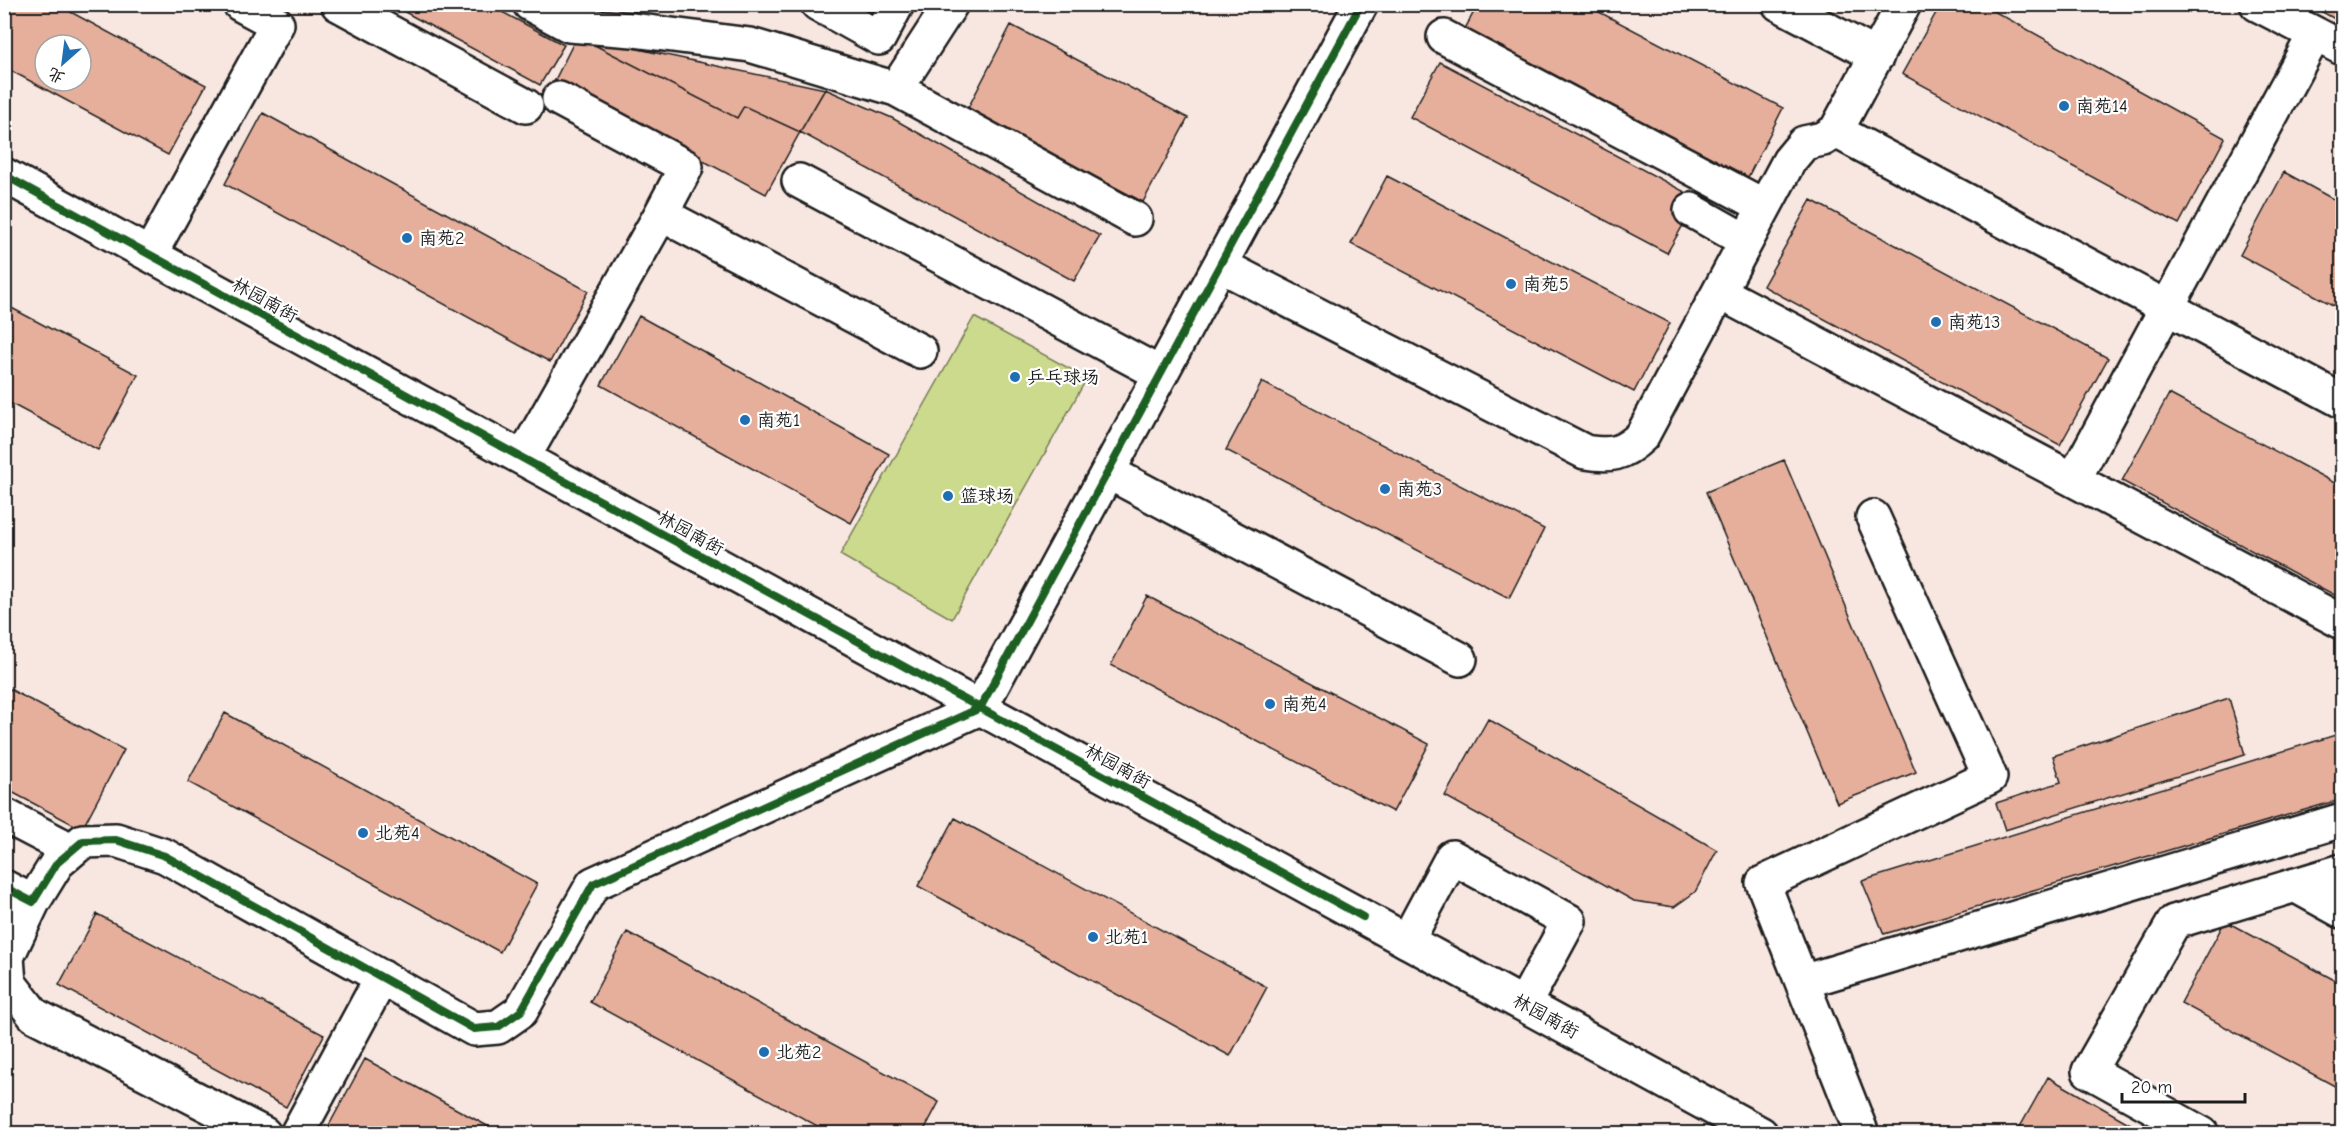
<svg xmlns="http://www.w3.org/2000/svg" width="2347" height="1138" viewBox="0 0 2347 1138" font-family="'Comic Neue','LXGW WenKai TC',sans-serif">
  <rect width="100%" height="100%" fill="#f8e7e1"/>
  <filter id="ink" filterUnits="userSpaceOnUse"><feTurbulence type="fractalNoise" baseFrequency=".0167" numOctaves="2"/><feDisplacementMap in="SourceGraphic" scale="12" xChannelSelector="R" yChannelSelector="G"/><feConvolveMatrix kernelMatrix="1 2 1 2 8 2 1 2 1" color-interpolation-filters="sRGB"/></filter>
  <g filter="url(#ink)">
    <path fill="#ccda8e" stroke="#747b55" stroke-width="1.5" d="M974,317L1087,378L952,619L840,555Z"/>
    <path fill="#e6af9c" stroke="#1c1c1c" stroke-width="1.5" fill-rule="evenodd" d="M4,4H56L206,85L168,155L4,67ZM45,45H81V81H45Z
      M390,4H487L564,45L540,85Z
      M563,4H593L586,17Z
      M851,4H886L878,19Z
      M1478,4H1584L1783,108L1748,177L1465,29Z
      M1941,4H1981L2225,138L2179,224L1902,74Z
      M2308,4H2342V23Z
      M1011,25L1188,118L1143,202L967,110Z
      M577,36L825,89L800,132L744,106L737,118Z
      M577,36L737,118L744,106L800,132L766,194L554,82Z
      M1440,62L1698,199L1667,253L1410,117Z
      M825,89L892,118L1100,236L1074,281L800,132Z
      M263,113L588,291L550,362L225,184Z
      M2284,172L2342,204V310L2240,255Z
      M1387,176L1670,323L1634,392L1351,244Z
      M1811,200L2108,358L2060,445L1763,286Z
      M4,304L138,375L98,450L4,400Z
      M639,316L889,454L851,523L601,385Z
      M1262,382L1544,529L1509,598L1226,450Z
      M2169,394L2342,487V599L2122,481Z
      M1784,460L1916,772L1837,803L1706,492Z
      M1147,596L1429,744L1393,812L1111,665Z
      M4,686L124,750L82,829L4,788Z
      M2229,698L2245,755L2005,830L1996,803L2061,782L2053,756Z
      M225,713L537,884L500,952L188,782Z
      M1488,719L1717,850L1695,892L1674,907L1634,901L1445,796Z
      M2342,733V799L1884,934L1862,881Z
      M955,818L1267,987L1230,1056L918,886Z
      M97,914L324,1035L286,1107L59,985Z
      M2225,921L2342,984V1090L2181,1003Z
      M627,932L939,1102L922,1134H832L590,1002Z
      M365,1059L502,1134H335L327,1129Z
      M2048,1077L2148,1134H2016Z"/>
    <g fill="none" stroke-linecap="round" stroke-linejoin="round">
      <g stroke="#1c1c1c" stroke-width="38">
        <path id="street" d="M338,4L526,106
          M530,4L569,25L633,30L750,45L896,89L951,4
          M818,4L879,38L897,4
          M1779,4L1877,56
          M2257,4L2315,34
          M1444,37L1764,206
          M896,89L1135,219
          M559,99L686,167L661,214
          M1836,131L2342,401
          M4,175L1363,917
          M799,181L1161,374
          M1691,210L1746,241
          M150,254L277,24L240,4
          M1220,265L1585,452C1611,456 1622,455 1642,436L1789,161L1804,143L1823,139L1836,131L1904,4
          M1719,292L2342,622
          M523,458L661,214L920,351
          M1108,472L1460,659
          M2074,479L2315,34L2342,48
          M4,815L71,850
          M2295,885L2342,911
          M4,887L33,902L57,863L83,841L116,840L165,856L474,1029L498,1027L521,1011L593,884L980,708L1361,4
          M33,902L7,957L9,983L34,1015L264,1134
          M1407,941L1452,857L1569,921L1524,1004
          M1802,982L2342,820
          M297,1134L382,977
          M1862,1134L1763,883L1990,777L1873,517
          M2202,1134L2089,1071L2174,922L2342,871"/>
      </g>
      <g stroke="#1c1c1c" stroke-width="38">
        <path id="secondary" d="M1363,917L1761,1134"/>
      </g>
      <use href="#street" stroke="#fff" stroke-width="33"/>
      <use href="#secondary" stroke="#fff" stroke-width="33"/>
      <g stroke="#fff" stroke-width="11">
        <path id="cycleway" d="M4,175L1363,917
          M4,887L33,902L57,863L83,841L116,840L165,856L474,1029L498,1027L521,1011L593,884L980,708L1361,4"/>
      </g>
      <use href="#cycleway" stroke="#1b5e20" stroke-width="8"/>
    </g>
  </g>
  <g fill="#1f6fb2" stroke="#fff" stroke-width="2">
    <circle cx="2064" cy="106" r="6"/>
    <circle cx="407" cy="238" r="6"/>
    <circle cx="1511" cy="284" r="6"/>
    <circle cx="1936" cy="322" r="6"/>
    <circle cx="1015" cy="377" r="6"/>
    <circle cx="745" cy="420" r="6"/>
    <circle cx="1385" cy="489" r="6"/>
    <circle cx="948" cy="496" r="6"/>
    <circle cx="1270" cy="704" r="6"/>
    <circle cx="363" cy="833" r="6"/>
    <circle cx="1093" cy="937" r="6"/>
    <circle cx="764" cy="1052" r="6"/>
  </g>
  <g text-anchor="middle" stroke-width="4.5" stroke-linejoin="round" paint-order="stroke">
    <g font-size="18" fill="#1c1c1c" stroke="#fff" text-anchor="start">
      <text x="2076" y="112">南苑14</text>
      <text x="419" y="244">南苑2</text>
      <text x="1523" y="290">南苑5</text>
      <text x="1948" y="328">南苑13</text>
      <text x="1027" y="383">乒乓球场</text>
      <text x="757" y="426">南苑1</text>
      <text x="1397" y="495">南苑3</text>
      <text x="960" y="502">篮球场</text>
      <text x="1282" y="710">南苑4</text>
      <text x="375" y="839">北苑4</text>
      <text x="1105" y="943">北苑1</text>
      <text x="776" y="1058">北苑2</text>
    </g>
    <g font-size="18" fill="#1c1c1c" stroke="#fff">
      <text transform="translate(265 300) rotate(29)" y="6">林园南街</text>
      <text transform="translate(691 533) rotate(29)" y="6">林园南街</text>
      <text transform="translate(1118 766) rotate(29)" y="6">林园南街</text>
      <text transform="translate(1546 1016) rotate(29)" y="6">林园南街</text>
    </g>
  </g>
  <rect width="2347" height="1138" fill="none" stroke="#fff" stroke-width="24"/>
  <rect x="12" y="12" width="2323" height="1114" fill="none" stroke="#1c1c1c" stroke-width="2" filter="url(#ink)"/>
  <g transform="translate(63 63) rotate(208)"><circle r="28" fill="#ffffff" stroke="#a4a4a4" stroke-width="1.5"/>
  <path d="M0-4.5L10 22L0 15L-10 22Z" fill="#1f6fb2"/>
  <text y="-9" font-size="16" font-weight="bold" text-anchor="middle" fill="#1c1c1c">北</text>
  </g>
  <path d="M2122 1093v9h123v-9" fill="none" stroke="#1c1c1c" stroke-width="3"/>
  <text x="2131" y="1093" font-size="18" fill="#1c1c1c" stroke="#ffffff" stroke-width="4.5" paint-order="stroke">20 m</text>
</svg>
